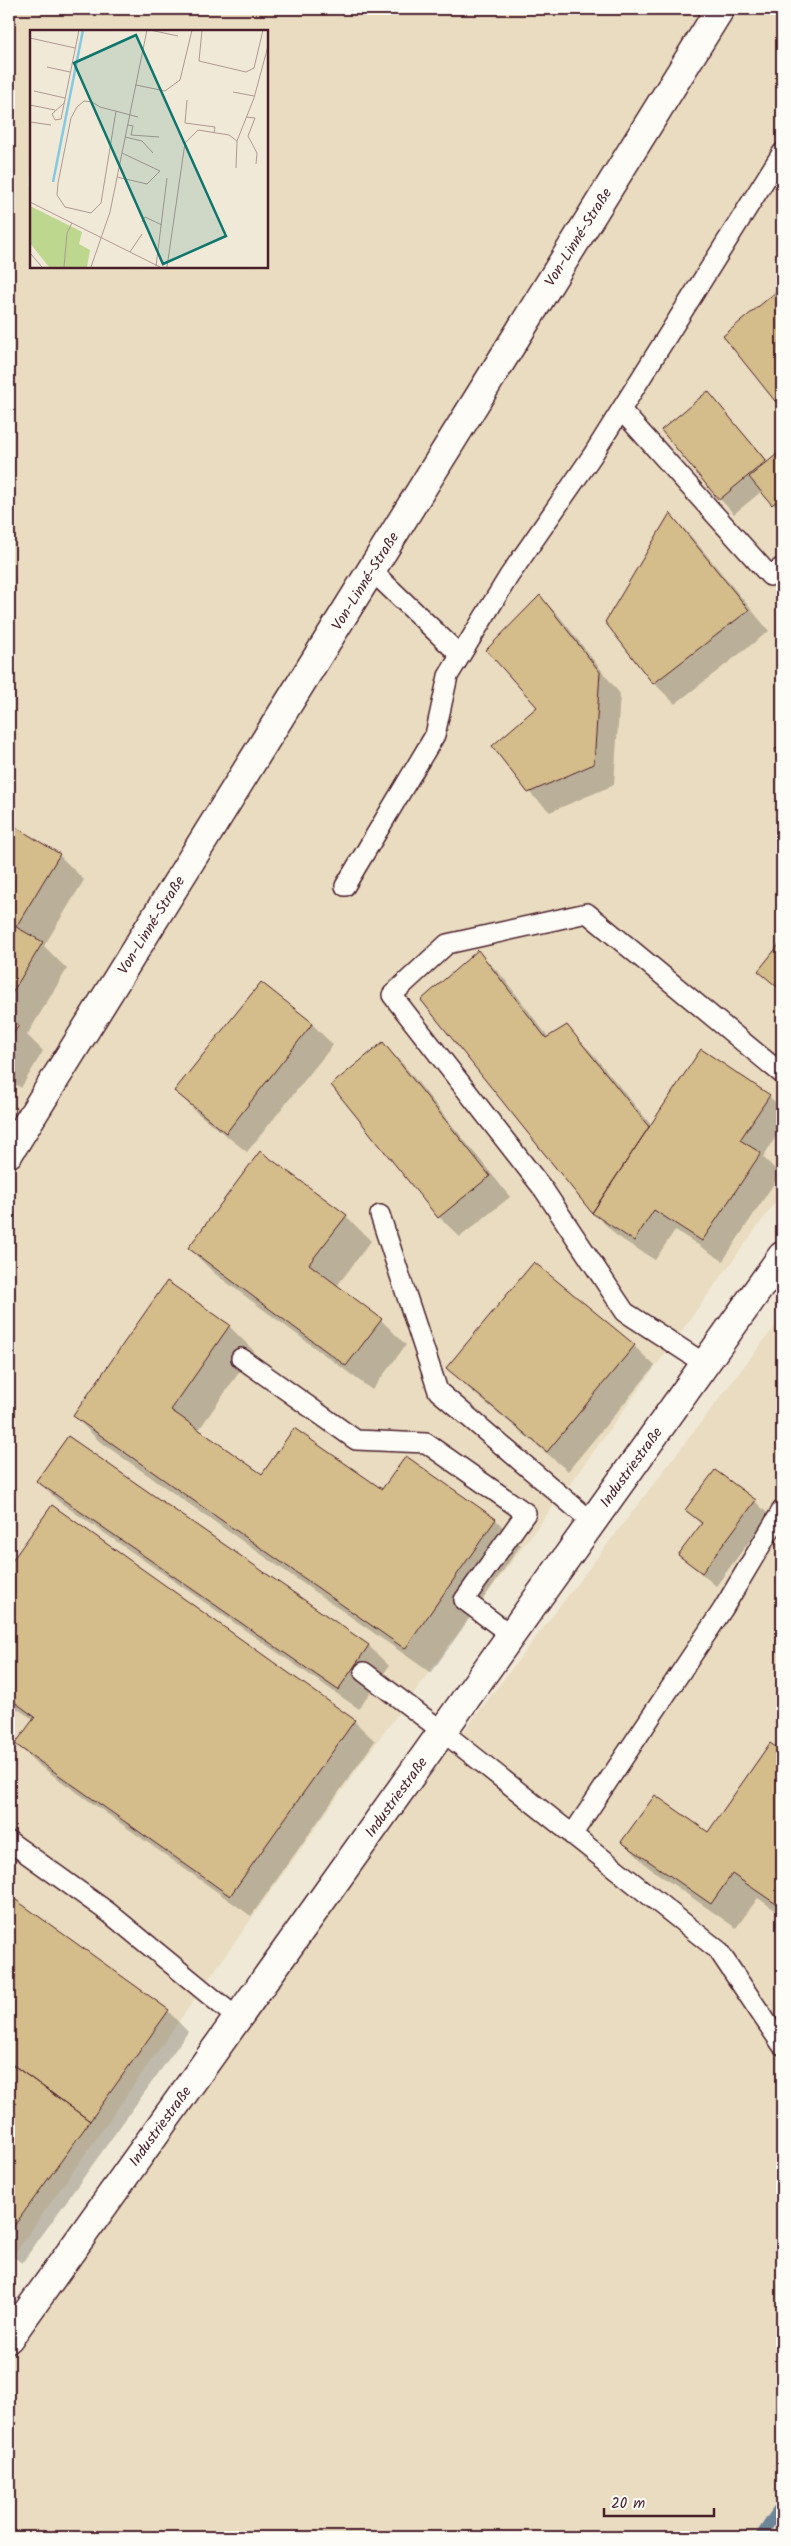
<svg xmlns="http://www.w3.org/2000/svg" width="791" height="2546" viewBox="0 0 791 2546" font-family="Kalam,sans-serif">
  <rect width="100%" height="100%" fill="#f1e9d7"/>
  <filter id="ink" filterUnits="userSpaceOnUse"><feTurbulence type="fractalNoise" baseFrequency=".02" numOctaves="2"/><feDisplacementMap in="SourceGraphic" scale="10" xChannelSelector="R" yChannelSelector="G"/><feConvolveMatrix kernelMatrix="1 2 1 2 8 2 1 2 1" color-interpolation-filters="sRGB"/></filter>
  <g filter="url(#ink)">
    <path fill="#e9dcc0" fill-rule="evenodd" d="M9,9H782V1193L575,1477L365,1758L9,2262ZM31,31H266V266H31Z
      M782,1317V2537H9V2323Z"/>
    <path fill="#0003" d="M782,289V407L724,336Z
      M708,392L769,463L782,452V513L762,491L734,514L720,499Z
      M670,515L690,535L769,631L675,704L654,683L606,622Z
      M540,597L560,617L620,694L614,785L550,812L529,792L539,707Z
      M9,824L59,855L84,880L44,946L67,969L27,1035L43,1051L21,1088L9,1080Z
      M782,943V992L760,971Z
      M478,952L503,977L549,1038L566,1027L591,1052L652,1126L769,1096L782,1109V1127L763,1157L780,1174L723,1261L675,1230L655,1260L618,1237L593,1212L422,1000Z
      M261,984L312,1024L333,1045L247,1152L196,1112L176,1091Z
      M383,1044L403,1064L510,1197L460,1237L439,1217L332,1085Z
      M346,1216L371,1241L337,1286L381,1320L406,1345L372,1390L214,1273L189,1248Z
      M229,1326L254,1351L198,1431L263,1476L383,1491L407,1457L496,1520L521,1545L431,1673L99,1441L74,1416Z
      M634,1346L655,1366L568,1471L468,1388L448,1368Z
      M68,1437L369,1646L389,1666L359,1709L58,1501L38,1481Z
      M755,1501L769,1515L716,1586L679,1555L702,1525L687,1510Z
      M52,1507L354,1721L375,1741L251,1916L37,1764L17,1744L34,1720L9,1703V1568Z
      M771,1745L782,1753V1915L758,1898L736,1928L648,1867L623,1842L709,1834Z
      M9,1897L168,2011L188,2032L22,2263L9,2254Z"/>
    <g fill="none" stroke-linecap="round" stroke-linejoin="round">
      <path stroke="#6c8599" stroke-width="11" d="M760,2537L782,2505"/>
    </g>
    <path fill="#d5bc8b" stroke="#4a1f2b" d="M782,287V395L775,401L723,336Z
      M708,391L766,461L719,500L661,430Z
      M782,395V409L775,401Z
      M782,450V496L772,505L749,477Z
      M670,513L749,610L653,684L605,622Z
      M540,595L600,672L594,764L528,793L492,746L537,707L486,650Z
      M782,747V773L775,749Z
      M9,823L60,854L16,927L43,942L9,998Z
      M782,941V991L758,971Z
      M478,950L546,1038L567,1025L649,1127L592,1213L421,1000Z
      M261,982L313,1023L226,1133L174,1091Z
      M9,1019L19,1025L9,1041Z
      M383,1042L490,1176L438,1218L331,1085Z
      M701,1049L770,1095L740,1140L761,1153L702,1241L654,1210L634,1241L592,1213Z
      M260,1151L347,1215L309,1264L382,1319L346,1366L188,1248Z
      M534,1262L635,1345L547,1452L446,1368Z
      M167,1281L230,1325L171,1410L262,1474L294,1428L382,1489L406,1456L496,1519L405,1649L73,1416Z
      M68,1436L369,1645L338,1690L36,1481Z
      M715,1470L756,1500L702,1573L678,1555L702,1523L685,1510Z
      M52,1505L355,1720L230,1896L15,1744L35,1717L9,1698V1565Z
      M770,1743L782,1751V1908L732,1874L711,1904L621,1842L655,1795L708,1832Z
      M9,1895L169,2010L90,2121L9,2062Z
      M9,2062L90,2121L9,2233Z"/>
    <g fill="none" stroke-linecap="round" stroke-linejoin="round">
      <g stroke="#4a1f2b" stroke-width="22">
        <path id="lane" d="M621,410L770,576L782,567
          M371,570L460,655
          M345,886L435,735L448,676L509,576L592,456L782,153
          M380,1215L438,1391L592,1522
          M241,1358L356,1440L426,1443L526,1513L464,1600L511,1635
          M705,1364L625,1312L544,1190L392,995L447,944L587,913L782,1074
          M364,1672L442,1731L718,1950L782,2045
          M572,1835L723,1609L782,1510
          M9,1841L108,1912L237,2018"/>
      </g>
      <g stroke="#4a1f2b" stroke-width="31">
        <path id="street" d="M9,1153L720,9"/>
      </g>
      <g stroke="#4a1f2b" stroke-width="31">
        <path id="secondary" d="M9,2338L782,1256"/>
      </g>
      <use href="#lane" stroke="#fdfcf7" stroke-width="19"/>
      <use href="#street" stroke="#fdfcf7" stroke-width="28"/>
      <use href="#secondary" stroke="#fdfcf7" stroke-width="28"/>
    </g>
  </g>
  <g text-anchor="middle" stroke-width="4" stroke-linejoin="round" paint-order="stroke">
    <g font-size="15" fill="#4a1f2b" stroke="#fdfcf7">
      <text transform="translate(578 237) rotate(-58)" y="5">Von-Linné-Straße</text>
      <text transform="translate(365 581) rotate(-58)" y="5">Von-Linné-Straße</text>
      <text transform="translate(151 925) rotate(-58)" y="5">Von-Linné-Straße</text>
      <text transform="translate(631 1467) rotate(-54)" y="5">Industriestraße</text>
      <text transform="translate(396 1797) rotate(-54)" y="5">Industriestraße</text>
      <text transform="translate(160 2126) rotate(-54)" y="5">Industriestraße</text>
    </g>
  </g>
  <g transform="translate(30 30)">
    <rect width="238" height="238" fill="#f1e9d7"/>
    <path d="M0,176L52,202L49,214L60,220L57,237H19L0,213Z" fill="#bdd78e"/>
    <path fill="none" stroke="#82c9e3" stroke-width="2.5" d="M23,152L53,0"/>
    <path fill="none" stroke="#ae9892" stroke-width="1" d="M120,0L148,6M172,0L169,31L216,42L224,38L233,0M0,8L45,18M17,37L40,42M106,55L135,61L150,50L162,0M4,61L35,68M203,62L224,66M157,70L155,93L185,97L184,103M34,73L22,84L25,90L31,89L49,0M0,75L25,80M86,81L71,173L61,183L35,177L27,165L28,153L41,88L47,77L54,71L62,72L70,77L108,87M216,87L225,88L218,106L227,123L226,134M0,92L21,95M98,95L103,96L101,105L129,107M95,107L112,111L123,123M206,138L207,111M87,147L117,154L130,141L92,123M0,172L130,237M112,192L115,187L132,195M100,222L112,204M0,223L12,237M126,236L137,148M34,237L37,203L42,193M61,237L80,182L117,0M137,237L155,113L168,100L199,105L207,111L224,68L238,16"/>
    <path fill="#0f766e" fill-opacity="0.15" stroke="#0f766e" stroke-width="2.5" d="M106,5L196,206L133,234L44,33Z"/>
    <rect width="238" height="238" fill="none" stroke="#4a1f2b" stroke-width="2.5"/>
  </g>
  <rect width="791" height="2546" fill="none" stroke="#fdfcf7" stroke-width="30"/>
  <rect x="15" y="15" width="761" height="2516" fill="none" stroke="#4a1f2b" stroke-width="2" filter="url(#ink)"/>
  <path d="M604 2508v8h110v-8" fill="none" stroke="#4a1f2b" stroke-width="2.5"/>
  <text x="611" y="2508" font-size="15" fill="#4a1f2b" stroke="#fdfcf7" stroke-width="4" paint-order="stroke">20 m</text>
</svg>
